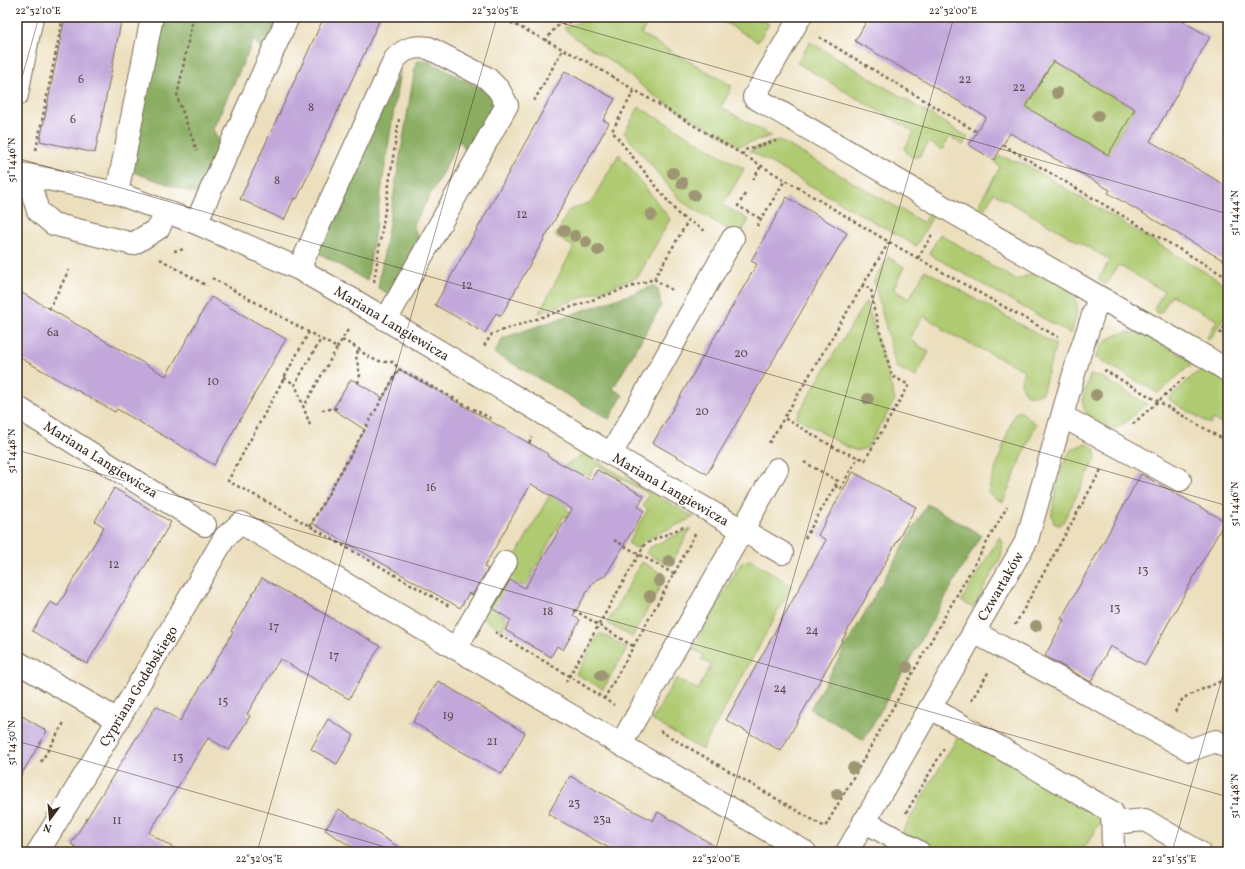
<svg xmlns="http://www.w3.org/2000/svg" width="1245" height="869" viewBox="0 0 1245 869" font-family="Vollkorn,serif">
  <rect width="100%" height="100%" fill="#fff"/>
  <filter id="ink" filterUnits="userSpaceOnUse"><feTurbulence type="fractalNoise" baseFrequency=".025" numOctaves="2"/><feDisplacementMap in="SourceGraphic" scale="8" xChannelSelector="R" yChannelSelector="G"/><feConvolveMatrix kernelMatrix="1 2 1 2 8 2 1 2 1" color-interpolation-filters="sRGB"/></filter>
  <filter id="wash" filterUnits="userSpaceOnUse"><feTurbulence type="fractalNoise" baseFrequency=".012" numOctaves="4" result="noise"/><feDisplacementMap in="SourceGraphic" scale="16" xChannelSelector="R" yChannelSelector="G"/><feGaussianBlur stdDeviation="0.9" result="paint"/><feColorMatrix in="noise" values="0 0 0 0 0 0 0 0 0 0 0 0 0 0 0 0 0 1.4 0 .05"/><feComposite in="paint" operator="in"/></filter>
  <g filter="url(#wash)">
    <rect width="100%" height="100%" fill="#ecdfbd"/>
    <path fill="#afca71" stroke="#757a48" d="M593,17H651L641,34L731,85V89L721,107L771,136L739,146L654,96L617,65L575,38L564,28Z
      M716,17H756L769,24L758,42Z
      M810,42L968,137L963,145L950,137L942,150L929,142L920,156C912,158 907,157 905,148L914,132L797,63Z
      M1053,61L1135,109L1108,155L1026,107Z
      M639,107L744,169L723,205L749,220L739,236L681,201L624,133Z
      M779,140L924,223L934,205L938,207L916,246L750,151L752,149Z
      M619,154L670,219L638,277L539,313L574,247L555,236L569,210L591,202Z
      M999,156L1025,164L1228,286V310L1212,337L1209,339L1207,338L1217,320L1171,295L1161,313H1157L1154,309L1164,291L1118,265L1107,284H1104L1099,281V278L1110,260L994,193L984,210L979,204L1000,167L995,163Z
      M940,234L1016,280L1035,272C1050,280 1078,288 1077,309C1077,317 1073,326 1071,334L929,254Z
      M888,257L904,267L893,289L909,299L925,270L1056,345L1042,393C1034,398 1021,395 1021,383C1021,379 1023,374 1024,370L942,330L943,327L923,316L909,339L929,352L916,377L896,367L874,281Z
      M866,301L895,400L867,448L857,451L843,445L796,417Z
      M1128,332L1144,334L1194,362L1158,393L1095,357C1102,342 1112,335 1128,332Z
      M1204,369L1228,383V434L1221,430L1223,425L1213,419L1210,424L1168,399L1195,374Z
      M1090,375L1101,377L1147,404C1137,410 1128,423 1118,427C1113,430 1106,427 1101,424C1074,409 1083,400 1090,375Z
      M1019,411L1023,413L1036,424L1003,502L994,498L988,491L1013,417L1015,413Z
      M1085,444C1093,446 1096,449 1096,458L1062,524L1058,525L1054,523C1053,520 1052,517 1052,514C1052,504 1063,461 1069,453C1073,448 1079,446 1085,444Z
      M584,454L694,517L643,541L638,549L628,543L648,509L643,506L649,494L596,465L590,476L584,473L565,508L571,512L568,517L564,516L529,579L532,580L528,587L522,584L503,617L507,620L502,630L481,618L567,464Z
      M691,528L670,566L646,553L649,548Z
      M1000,536L1003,543L1001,557L973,608L961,601Z
      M749,560L753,561L792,586L702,750L652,720L676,678L698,690L711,665L701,659L704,655L692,649L741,563Z
      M642,562L666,576L632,637L607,623Z
      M600,633L627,648L603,689L576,674Z
      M959,735L1104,816L1082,852H938L902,832Z"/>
    <path fill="#8bae63" stroke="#636c40" d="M161,17H279L263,53L254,39L213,129L221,145L198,195L130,171Z
      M423,60L430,62L487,92C490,97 493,101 492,107C490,121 474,143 468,156L460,140L413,226L421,242L392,296L378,288L416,62Z
      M400,71L367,281L317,252Z
      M654,286L658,289L661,306L613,389L623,395L609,419L494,353L503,338Z
      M927,504L981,535L864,740L810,709Z"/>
    <g id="blocks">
      <path fill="#c2a7da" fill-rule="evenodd" d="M65,17H122L95,153L40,141Z
        M324,17H381L297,199L294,198L284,220L240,199Z
        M869,17H1175L1210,37L1150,141L1228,187V263L1108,193L1110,190L1010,133L994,160L969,145L986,117L855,41ZM1053,61L1135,109L1108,155L1026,107Z
        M565,71L615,99L603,120L609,123L501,316L496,313L485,333L435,305Z
        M787,197L847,233L707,474L653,443L757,264L751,261Z
        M17,290L166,376L211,297L286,339L214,465L117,409L115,412L17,356Z
        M399,369L548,454L547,456L591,480L597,470L644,496L638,507L644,511L606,575L592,583L573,616L580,620L563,650L557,646L551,657L505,630L511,620L493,609L510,580L525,588L572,509L531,484L484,567L488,569L472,595L469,593L460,608L312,523L365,430L333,409L351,379L383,398Z
        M853,472L916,507L781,751L726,720L826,540L818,535Z
        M1141,474L1225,521L1145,665L1110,646L1091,682L1045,656L1064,620L1061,619Z
        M114,488L171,522L87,664L32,631L50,602L58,606L104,527L95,521Z
        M262,578L380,646L349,699L280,659L247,714L250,716L229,750L208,738L149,833L180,852H84L71,844L156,706L180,721L233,632L231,631Z
        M438,681L525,733L502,774L457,749L413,722Z
        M17,713L47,731L17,782Z
        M328,719L354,735L337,764L311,749Z
        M570,776L653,821L658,812L725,852H616L548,814Z
        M339,809L406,852H360L325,830Z"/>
    </g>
  </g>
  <g filter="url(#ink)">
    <use href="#blocks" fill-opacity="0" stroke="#796956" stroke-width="1"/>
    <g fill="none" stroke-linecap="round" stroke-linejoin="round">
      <g stroke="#796956" stroke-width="24">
        <path id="minor" d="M800,17L754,97L1099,297L1206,357L1228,371
          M17,95L32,17
          M17,173L117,193L196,223L299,269L355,301L611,454L782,553
          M27,175L38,211L53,224L133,244L159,228L166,211
          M117,193L152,17
          M196,223L288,17
          M299,269L395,59C405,48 414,46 429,48L487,78L499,90L507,105L386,320
          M17,407L205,525
          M1062,416L1180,480
          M611,454L733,238
          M974,632L1190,750L1216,741L1228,748
          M456,648L506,562
          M17,662L118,720
          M931,708L1112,812L1113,849L1111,852
          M621,744L777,469
          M864,821L919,852
          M1113,823L1145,820L1199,852
          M38,852L118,720L225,537L241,523L805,852
          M847,852L1027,540L1079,356L1099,297"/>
      </g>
      <path stroke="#796956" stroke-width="2.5" stroke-dasharray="3 3" stroke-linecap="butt" d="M193,17L177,97L197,151
        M500,17L586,61L889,242L1058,337
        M819,37L977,132
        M545,41L556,27L581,17
        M634,91L612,131L679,215L707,232
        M534,101L563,49
        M1003,145L1228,278
        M36,150L63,17
        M742,155L745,150L776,141
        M753,180L761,166
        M745,194L738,206L761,219
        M757,226L785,180
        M174,251L185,249
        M918,258L933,233
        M160,259L207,286
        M212,278L337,348L304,406
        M654,279L672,290
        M374,282L399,119
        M863,285L784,418L839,450L865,460L909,385L892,376L874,309L871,289L863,285L889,242
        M49,309L69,270
        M309,332L228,481L271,504L449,606
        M1220,334L1228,321
        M342,340C348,343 355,346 360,350C371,360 377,362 393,362L399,369L492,419
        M484,346L492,334L654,279L688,221
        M337,348L349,328
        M1104,370L1228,442
        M284,378L295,384
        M358,383L360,375L356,356L359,349
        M322,410L339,408
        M1133,424L1186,376
        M310,425L295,384L321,339
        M529,443L532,437
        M769,443L784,418
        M804,462L838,481L804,540
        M835,486L840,489L858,457
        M310,526L399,369
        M614,540L674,574
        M574,610L633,646
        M1015,625L1102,468
        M495,632L569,676L614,705
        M566,682L645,544L683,527
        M604,699L674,574L695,534
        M971,701L989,671
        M1175,712L1183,698L1228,678
        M660,731L825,827L1007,507
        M41,762L65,721
        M906,813L945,747"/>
      <use href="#minor" stroke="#fff" stroke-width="22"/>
    </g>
    <g fill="#9e9673">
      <circle cx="1057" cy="93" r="6"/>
      <circle cx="1098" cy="116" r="6"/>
      <circle cx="673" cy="173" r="6"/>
      <circle cx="682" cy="183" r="6"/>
      <circle cx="694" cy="195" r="6"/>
      <circle cx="651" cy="215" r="6"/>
      <circle cx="564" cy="231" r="6"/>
      <circle cx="575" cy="236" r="6"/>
      <circle cx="586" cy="242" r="6"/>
      <circle cx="598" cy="250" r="6"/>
      <circle cx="1096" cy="395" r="6"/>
      <circle cx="868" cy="399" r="6"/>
      <circle cx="669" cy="561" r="6"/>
      <circle cx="659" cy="581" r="6"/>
      <circle cx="650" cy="596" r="6"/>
      <circle cx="1036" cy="626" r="6"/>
      <circle cx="907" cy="667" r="6"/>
      <circle cx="601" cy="675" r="6"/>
      <circle cx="853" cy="768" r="6"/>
      <circle cx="837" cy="794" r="6"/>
    </g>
  </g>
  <path fill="none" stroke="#3b2a1e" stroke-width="1" stroke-opacity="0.45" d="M541,17L1228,214M17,95L39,17M17,158L1228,506M17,450L1228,797M17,741L403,852M257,852L497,17M715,852L954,17M1172,852L1228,657"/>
  <g text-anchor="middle" stroke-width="3" stroke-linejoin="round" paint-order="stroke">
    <g font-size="12" fill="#5d494d">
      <text x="81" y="83">6</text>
      <text x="965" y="83">22</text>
      <text x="1019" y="91">22</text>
      <text x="311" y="111">8</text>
      <text x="73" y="123">6</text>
      <text x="277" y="184">8</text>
      <text x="522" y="218">12</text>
      <text x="467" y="289">12</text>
      <text x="53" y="336">6a</text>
      <text x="741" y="357">20</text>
      <text x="213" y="385">10</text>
      <text x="702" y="415">20</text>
      <text x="431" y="491">16</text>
      <text x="114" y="568">12</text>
      <text x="1143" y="574">13</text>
      <text x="1115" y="612">13</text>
      <text x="548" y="615">18</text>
      <text x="274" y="630">17</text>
      <text x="812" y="634">24</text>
      <text x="334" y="659">17</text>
      <text x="780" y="692">24</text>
      <text x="223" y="705">15</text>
      <text x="448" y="719">19</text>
      <text x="492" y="745">21</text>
      <text x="178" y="761">13</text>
      <text x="574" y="807">23</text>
      <text x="602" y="823">23a</text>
      <text x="117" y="824">11</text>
    </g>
    <g font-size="14" fill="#3b2a1e" stroke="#fff">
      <text transform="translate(392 323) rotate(31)" y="5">Mariana Langiewicza</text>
      <text transform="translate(101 459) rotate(32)" y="5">Mariana Langiewicza</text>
      <text transform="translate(671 489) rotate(30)" y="5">Mariana Langiewicza</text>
      <text transform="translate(1000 586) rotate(-60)" y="5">Czwartaków</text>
      <text transform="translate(138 686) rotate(-59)" y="5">Cypriana Godebskiego</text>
    </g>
  </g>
  <rect width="1245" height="869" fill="none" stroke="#fff" stroke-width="44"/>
  <g transform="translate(50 819) rotate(196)" stroke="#ffffff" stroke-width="3" paint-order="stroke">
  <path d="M0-3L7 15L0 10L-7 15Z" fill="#3b2a1e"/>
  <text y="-6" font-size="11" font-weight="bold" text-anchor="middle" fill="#3b2a1e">N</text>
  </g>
  <rect x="22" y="22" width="1201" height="825" fill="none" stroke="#3b2a1e" stroke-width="1.5"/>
  <g font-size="10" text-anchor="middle" fill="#3b2a1e">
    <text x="38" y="14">22°32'10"E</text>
    <text x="495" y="14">22°32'05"E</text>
    <text x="953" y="14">22°32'00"E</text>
    <text transform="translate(11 160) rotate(-90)" y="4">51°14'46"N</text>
    <text transform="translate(1234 213) rotate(-90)" y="4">51°14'44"N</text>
    <text transform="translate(11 451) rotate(-90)" y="4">51°14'48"N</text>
    <text transform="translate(1234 504) rotate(-90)" y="4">51°14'46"N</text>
    <text transform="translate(11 743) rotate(-90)" y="4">51°14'50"N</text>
    <text transform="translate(1234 796) rotate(-90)" y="4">51°14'48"N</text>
    <text x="259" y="862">22°32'05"E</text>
    <text x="716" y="862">22°32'00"E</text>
    <text x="1174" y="862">22°31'55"E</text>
  </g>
</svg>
